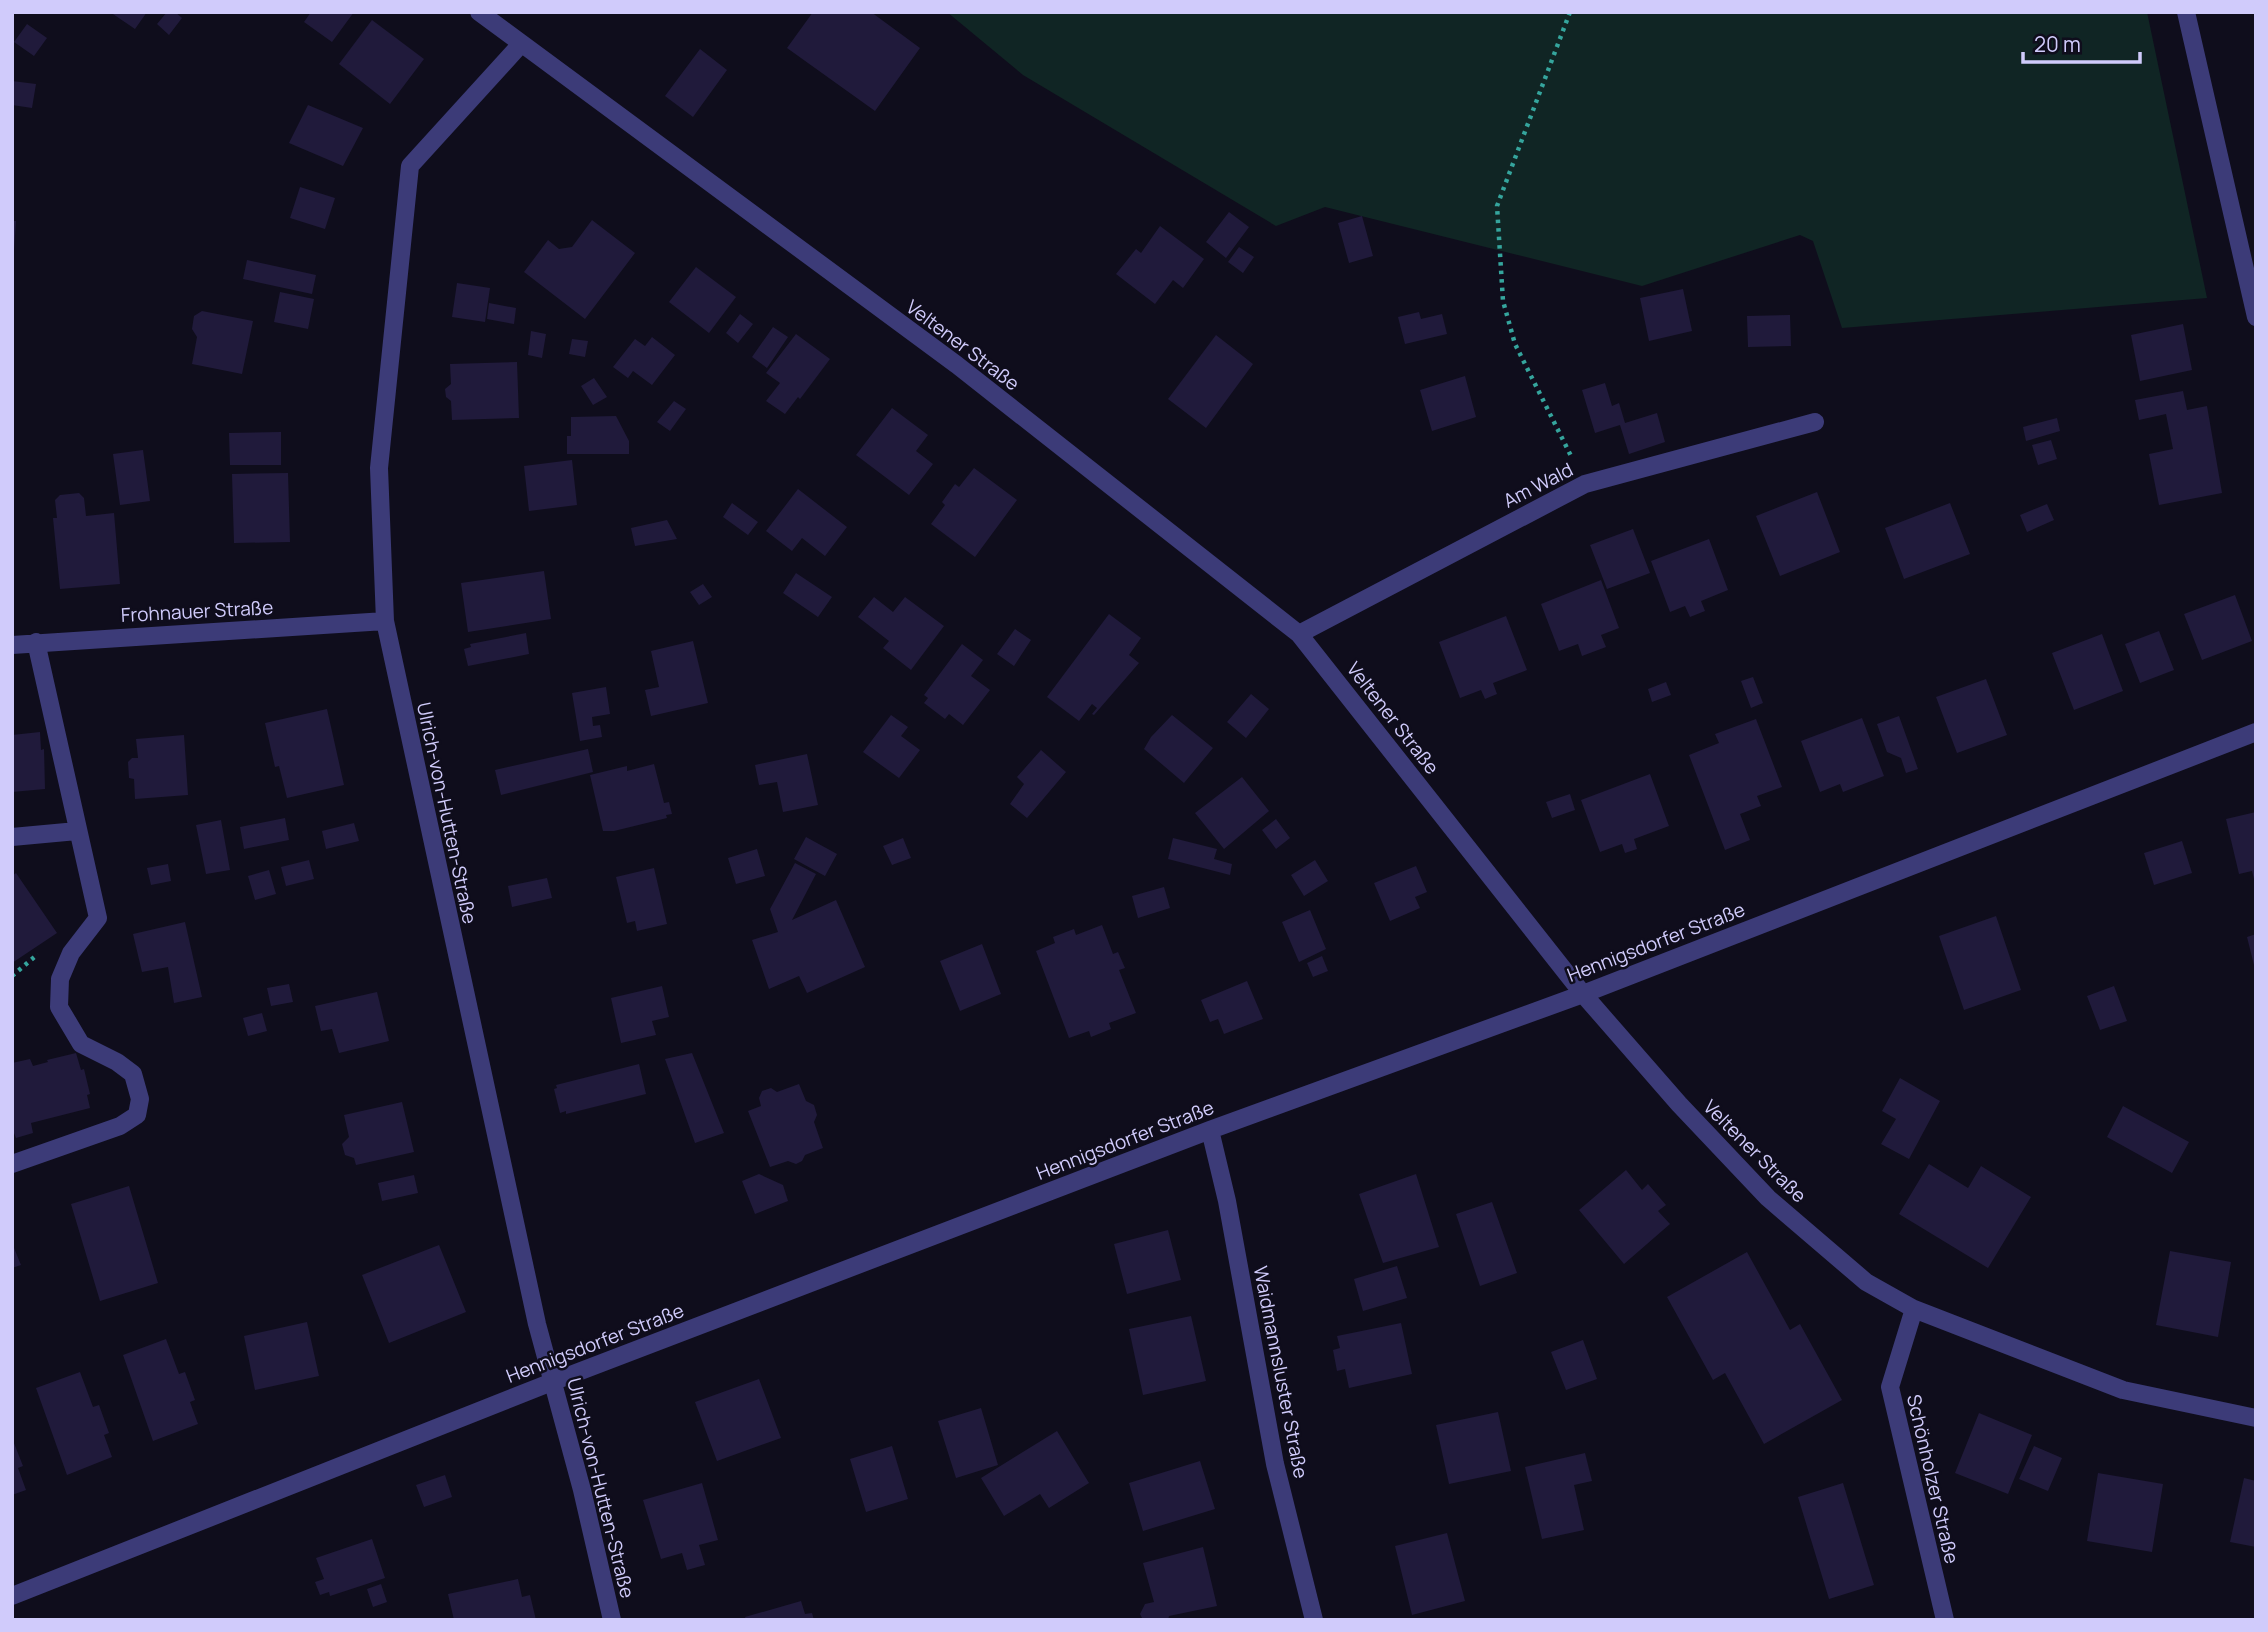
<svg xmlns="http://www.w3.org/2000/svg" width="2268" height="1632" viewBox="0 0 2268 1632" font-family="Manrope,sans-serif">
  <rect width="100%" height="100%" fill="#0f0d1c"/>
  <path fill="#102524" d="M947,12H2147L2207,298L1842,328L1813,241L1800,235L1642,286L1325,207L1276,226L1023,75Z"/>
  <path fill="#201a3b" d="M110,12H147L135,29Z
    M167,12H175L182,18L169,35L157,24Z
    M311,12H354L332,42L304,22Z
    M813,12H871L920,48L875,111L787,48Z
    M372,20L424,59L390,104L339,64Z
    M27,24L47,38L34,56L14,42Z
    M700,49L727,70L693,117L665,96Z
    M12,81L36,84L32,108L12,105Z
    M308,105L363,128L343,166L289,143Z
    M300,187L335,198L325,229L290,218Z
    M1229,212L1249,227L1226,258L1206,242Z
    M1362,216L1373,256L1349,263L1338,223Z
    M592,220L635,253L585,319L524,272L548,240L559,249L572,247Z
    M12,221H16L14,250H12Z
    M1160,226L1204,259L1183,288L1173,280L1155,304L1116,274L1136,249L1141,253Z
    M1239,247L1254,257L1243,273L1228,262Z
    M247,260L316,275L312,294L243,279Z
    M696,267L736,297L709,333L669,302Z
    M457,283L490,288L485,322L452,317Z
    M1683,289L1692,331L1649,341L1640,298Z
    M280,292L314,299L308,329L274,322Z
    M489,303L516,308L514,324L487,319Z
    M202,311L253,321L242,374L192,364L197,337L192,329L194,316Z
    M1419,312L1421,319L1442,314L1447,334L1405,344L1398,317Z
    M740,314L753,324L738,343L726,333Z
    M1790,315L1791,346L1748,347L1747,316Z
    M2183,324L2192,370L2140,381L2131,335Z
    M773,327L788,337L767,368L752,357Z
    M531,331L546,334L542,358L528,355Z
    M796,334L830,359L800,399L798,397L785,414L766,401L780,383L766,373Z
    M1216,335L1253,364L1206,428L1168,399Z
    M652,337L675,355L652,385L633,371L628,378L613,367L635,339L645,346Z
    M572,339L588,341L585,357L569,354Z
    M517,362L519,418L452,420L451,401L446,397L445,389L451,384L450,364Z
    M1465,376L1476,417L1432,431L1420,390Z
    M594,378L607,397L593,405L581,386Z
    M1605,383L1612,406L1619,403L1625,423L1657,413L1665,442L1629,454L1620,425L1595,433L1582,390Z
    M2183,391L2187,410L2207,406L2222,493L2159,505L2149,454L2173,449L2166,414L2139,420L2135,400Z
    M674,401L686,409L670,431L657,422Z
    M892,408L928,435L916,451L933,464L909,495L856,455Z
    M616,416L629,441V454H567V436H571V417Z
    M2057,418L2060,431L2026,441L2023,427Z
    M281,432V465H230L229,433Z
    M2051,440L2057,459L2038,465L2032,445Z
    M143,450L150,501L120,505L113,454Z
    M572,460L577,505L529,511L524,466Z
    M974,468L1017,500L975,557L931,524L945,505L942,502L955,484L959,487Z
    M288,473L290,542L234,543L232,474Z
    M798,489L847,527L825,556L802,538L792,551L766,531Z
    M1817,492L1840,552L1780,576L1756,516Z
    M79,493L84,498L86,516L114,513L120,584L60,589L53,518H57L55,500L60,495Z
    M732,503L758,522L748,535L723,517Z
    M1950,503L1970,554L1904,579L1885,528Z
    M2047,504L2054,520L2027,532L2020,515Z
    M667,520L677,539L635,546L631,528Z
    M1633,529L1650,573L1607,589L1590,545Z
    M1709,539L1728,590L1701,601L1705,611L1690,617L1685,606L1670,612L1651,561Z
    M544,571L551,619L468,632L461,583Z
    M796,573L832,597L818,617L783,593Z
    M1601,580L1619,628L1601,635L1606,647L1582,656L1578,644L1559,651L1541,604Z
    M703,584L712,597L699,605L690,592Z
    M2235,595L2252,641L2202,660L2184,614Z
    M874,597L893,612L905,597L944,626L911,670L883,648L889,641L858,617Z
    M1109,614L1141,638L1129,655L1139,663L1094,715L1092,714L1097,708L1092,704L1079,721L1047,697Z
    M1506,616L1527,670L1493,683L1497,694L1485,699L1481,690L1460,698L1439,642Z
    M1015,629L1031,640L1014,666L997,654Z
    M2159,631L2174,670L2140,683L2125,644Z
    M526,633L529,654L468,666L464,649L471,647L470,644Z
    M2102,634L2123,691L2074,710L2052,653Z
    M693,641L708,703L651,716L645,690L659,687L651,651Z
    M962,644L983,660L971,676L990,690L963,725L949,714L945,719L924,703L928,698L924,695Z
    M1753,677L1763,703L1751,708L1741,681Z
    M1986,679L2007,735L1957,753L1936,697Z
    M1666,682L1671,695L1652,702L1648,689Z
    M606,687L610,714L592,717L593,726L600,725L602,737L580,741L572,693Z
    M1251,694L1269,709L1246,738L1227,722Z
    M327,709L344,785L287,798L279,766L275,767L265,723Z
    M891,715L908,727L901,736L920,750L899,778L863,752Z
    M1172,715L1213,748L1184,783L1144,749L1151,737Z
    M1899,716L1918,769L1906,773L1901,758L1887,752L1877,724Z
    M1862,718L1884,776L1843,792L1840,784L1820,792L1801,741Z
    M1756,719L1782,787L1757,796L1761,806L1740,814L1750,840L1725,850L1689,755L1719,743L1715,734Z
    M40,732L41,750L44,749L45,789L12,792V735Z
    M184,735L188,795L135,799L134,779L129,778L128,762L132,758H138L136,739Z
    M588,749L593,772L501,795L495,770Z
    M1041,750L1066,772L1027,818L1010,804L1024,784L1017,777Z
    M807,754L818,805L783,812L777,782L759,785L755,765Z
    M654,764L664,803L669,802L672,814L666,815L667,818L614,831H603L590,775L627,766V771Z
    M1650,774L1669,826L1634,839L1637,849L1625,853L1622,844L1600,852L1581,800Z
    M1242,777L1269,811L1224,849L1195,813Z
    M1570,794L1575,810L1552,818L1546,802Z
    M2256,812V883H2255L2252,871L2239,874L2226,819Z
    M285,818L289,840L244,849L240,827Z
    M1276,819L1290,838L1276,849L1262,830Z
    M221,820L230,870L206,874L196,825Z
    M354,823L359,841L326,849L322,831Z
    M806,837L837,854L825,876L794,859Z
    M903,838L911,858L892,865L883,846Z
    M1173,838L1217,849L1214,859L1232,864L1230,875L1168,859Z
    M2182,841L2192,873L2154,885L2144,853Z
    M757,849L765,876L736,884L728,858Z
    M309,860L314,879L286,886L281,867Z
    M1315,860L1328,881L1304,896L1291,875Z
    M795,863L816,874L792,920L836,900L865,967L807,993L799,976L769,989L752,940L778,932L770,909Z
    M168,864L171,881L151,885L147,868Z
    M1416,866L1427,892L1415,897L1420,908L1390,921L1374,883Z
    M654,868L667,924L637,931L635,921L627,923L616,877Z
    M269,870L276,894L255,900L248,876Z
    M16,873L57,933L12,963V876Z
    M547,878L552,898L512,907L508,886Z
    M1164,887L1170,908L1138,918L1132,896Z
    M1310,910L1326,949L1299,962L1282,922Z
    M1996,916L2021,990L1964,1010L1939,936Z
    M185,922L202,997L174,1003L168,967L142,972L133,934Z
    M1102,925L1113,954L1118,952L1125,968L1119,970L1136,1013L1109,1023L1111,1029L1091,1037L1089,1031L1069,1038L1036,951L1055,943L1053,937L1074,929L1076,935Z
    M2256,934V969H2255L2247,937Z
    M982,944L1001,994L960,1011L940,961Z
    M1322,956L1328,971L1313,977L1307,963Z
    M1247,981L1263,1019L1224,1034L1218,1019L1210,1022L1201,1000Z
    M289,984L293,1002L271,1006L267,988Z
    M662,986L669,1017L652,1021L656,1035L621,1043L611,998Z
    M2114,986L2127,1021L2100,1030L2087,996Z
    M377,992L389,1041L339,1053L332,1029L321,1031L315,1006Z
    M262,1013L267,1031L248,1036L243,1018Z
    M76,1053L81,1070L84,1069L90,1094L87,1095L90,1108L31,1123L33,1133L16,1138L12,1128V1063L30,1059L33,1066L48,1062L47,1060Z
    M692,1053L724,1133L695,1143L665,1059Z
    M639,1064L646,1094L566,1114V1111L560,1113L554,1089L557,1088L556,1085Z
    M1900,1078L1940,1101L1909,1159L1881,1144L1896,1119L1882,1111Z
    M799,1084L806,1101L814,1105L817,1115L814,1122L823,1148L805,1155L802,1161L796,1164L788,1161L770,1167L748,1111L761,1106L759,1098L762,1091L771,1088L777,1092Z
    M402,1102L414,1152L356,1165L354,1158L345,1155L342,1144L349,1137L344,1115Z
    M2123,1106L2189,1142L2172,1173L2107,1137Z
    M1929,1164L1968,1188L1981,1166L2031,1197L1988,1268L1899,1214Z
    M1626,1170L1642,1190L1648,1184L1666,1205L1658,1211L1670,1224L1624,1264L1579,1210Z
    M759,1174L783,1185L788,1201L755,1214L742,1181Z
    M1416,1174L1439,1247L1383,1263L1359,1194Z
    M414,1175L418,1193L382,1201L378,1183Z
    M129,1186L158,1283L100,1301L71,1204Z
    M1492,1202L1517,1273L1480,1286L1456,1214Z
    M1168,1230L1181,1280L1127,1294L1114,1244Z
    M12,1243L21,1265L12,1268Z
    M439,1245L466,1312L389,1343L362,1275Z
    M2170,1251L2231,1262L2218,1337L2156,1325Z
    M1747,1252L1790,1330L1800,1324L1842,1400L1764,1444L1725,1373L1713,1380L1667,1297Z
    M1397,1266L1407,1298L1363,1311L1354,1279Z
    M1191,1316L1206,1381L1143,1395L1129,1329Z
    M307,1322L319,1376L255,1390L244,1336Z
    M1401,1323L1412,1374L1349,1388L1345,1369L1337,1371L1333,1350L1340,1348L1337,1336Z
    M166,1339L179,1374L185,1372L195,1400L190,1402L198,1424L153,1441L123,1355Z
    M1583,1340L1597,1379L1566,1390L1551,1352Z
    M80,1372L93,1407L99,1405L109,1433L104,1435L112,1457L67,1475L36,1388Z
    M759,1379L781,1438L717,1461L695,1402Z
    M981,1408L998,1465L956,1478L938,1421Z
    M1498,1412L1511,1471L1449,1484L1436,1425Z
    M1979,1413L2032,1435L2008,1494L1955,1473Z
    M1057,1431L1089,1483L1049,1508L1040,1494L1004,1516L981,1478Z
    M12,1438L23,1466L18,1468L26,1490L12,1495Z
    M892,1446L908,1499L866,1512L850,1459Z
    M2034,1446L2062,1458L2048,1491L2019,1479Z
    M1585,1453L1592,1481L1574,1485L1584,1530L1542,1539L1525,1467Z
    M1200,1461L1215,1509L1143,1531L1129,1483Z
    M2098,1473L2163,1484L2152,1552L2087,1541Z
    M445,1475L452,1497L424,1507L416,1485Z
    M2244,1478L2256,1481V1547L2230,1542Z
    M702,1483L718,1540L699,1545L705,1565L687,1570L682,1553L661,1559L643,1500Z
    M1843,1483L1874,1585L1829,1599L1798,1497Z
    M1447,1533L1465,1601L1412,1615L1395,1546Z
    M372,1539L385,1578L330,1596L329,1592L320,1595L315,1582L324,1579L316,1558Z
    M1203,1547L1217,1606L1169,1616L1168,1620H1143L1140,1614L1145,1604L1154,1602L1143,1563Z
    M518,1579L522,1597L530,1595L536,1620H454L448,1594Z
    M381,1584L387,1602L373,1607L367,1589Z
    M801,1601L805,1614L812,1613L814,1620H746L745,1617Z"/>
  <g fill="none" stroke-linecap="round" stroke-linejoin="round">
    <path stroke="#35a59d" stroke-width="4.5" stroke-dasharray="3.5 5" stroke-linecap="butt" d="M1570,12L1497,206L1503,301L1515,344L1572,458
      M12,976L38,954"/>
    <path stroke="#3c3b78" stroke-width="18" d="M479,12L957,365L1299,634L1583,994L1679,1104L1768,1198L1866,1282L1914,1309L2123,1390L2256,1418
      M2186,12L2256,317
      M521,44L410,166L379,468L385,621L537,1324L582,1490L612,1620
      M1299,634L1585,484L1815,422
      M12,645L385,621
      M12,837L77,831
      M1210,1130L1227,1201L1275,1464L1314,1620
      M12,1164L120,1126L137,1115L140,1099L133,1074L117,1062L81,1044L59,1007L60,979L71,953L98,918L36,642
      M1914,1309L1890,1387L1945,1620
      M12,1596L552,1382L1210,1130L1583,994L2256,732"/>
  </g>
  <g text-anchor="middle" stroke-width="5" stroke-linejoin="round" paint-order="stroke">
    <g font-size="19" fill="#d0cbfb" stroke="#0f0d1c">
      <text transform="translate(963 345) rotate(37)" y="7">Veltener Straße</text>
      <text transform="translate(1538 485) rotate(-27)" y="7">Am Wald</text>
      <text transform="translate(197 611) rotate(-3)" y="7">Frohnauer Straße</text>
      <text transform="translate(1393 718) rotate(52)" y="7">Veltener Straße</text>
      <text transform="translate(447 813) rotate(78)" y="7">Ulrich-von-Hutten-Straße</text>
      <text transform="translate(1656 942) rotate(-21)" y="7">Hennigsdorfer Straße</text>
      <text transform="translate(1125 1140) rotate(-21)" y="7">Hennigsdorfer Straße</text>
      <text transform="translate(1755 1151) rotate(45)" y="7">Veltener Straße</text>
      <text transform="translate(595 1343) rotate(-21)" y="7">Hennigsdorfer Straße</text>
      <text transform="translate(1281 1372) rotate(79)" y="7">Waidmannsluster Straße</text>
      <text transform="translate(1933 1479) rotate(77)" y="7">Schönholzer Straße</text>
      <text transform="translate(601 1488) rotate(76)" y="7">Ulrich-von-Hutten-Straße</text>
    </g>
  </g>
  <rect width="2268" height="1632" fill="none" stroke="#d0cbfb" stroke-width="28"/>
  <path d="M2023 52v10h117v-10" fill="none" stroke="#d0cbfb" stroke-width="3.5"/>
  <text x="2034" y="52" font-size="21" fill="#d0cbfb" stroke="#0f0d1c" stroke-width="5" paint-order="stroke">20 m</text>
</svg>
